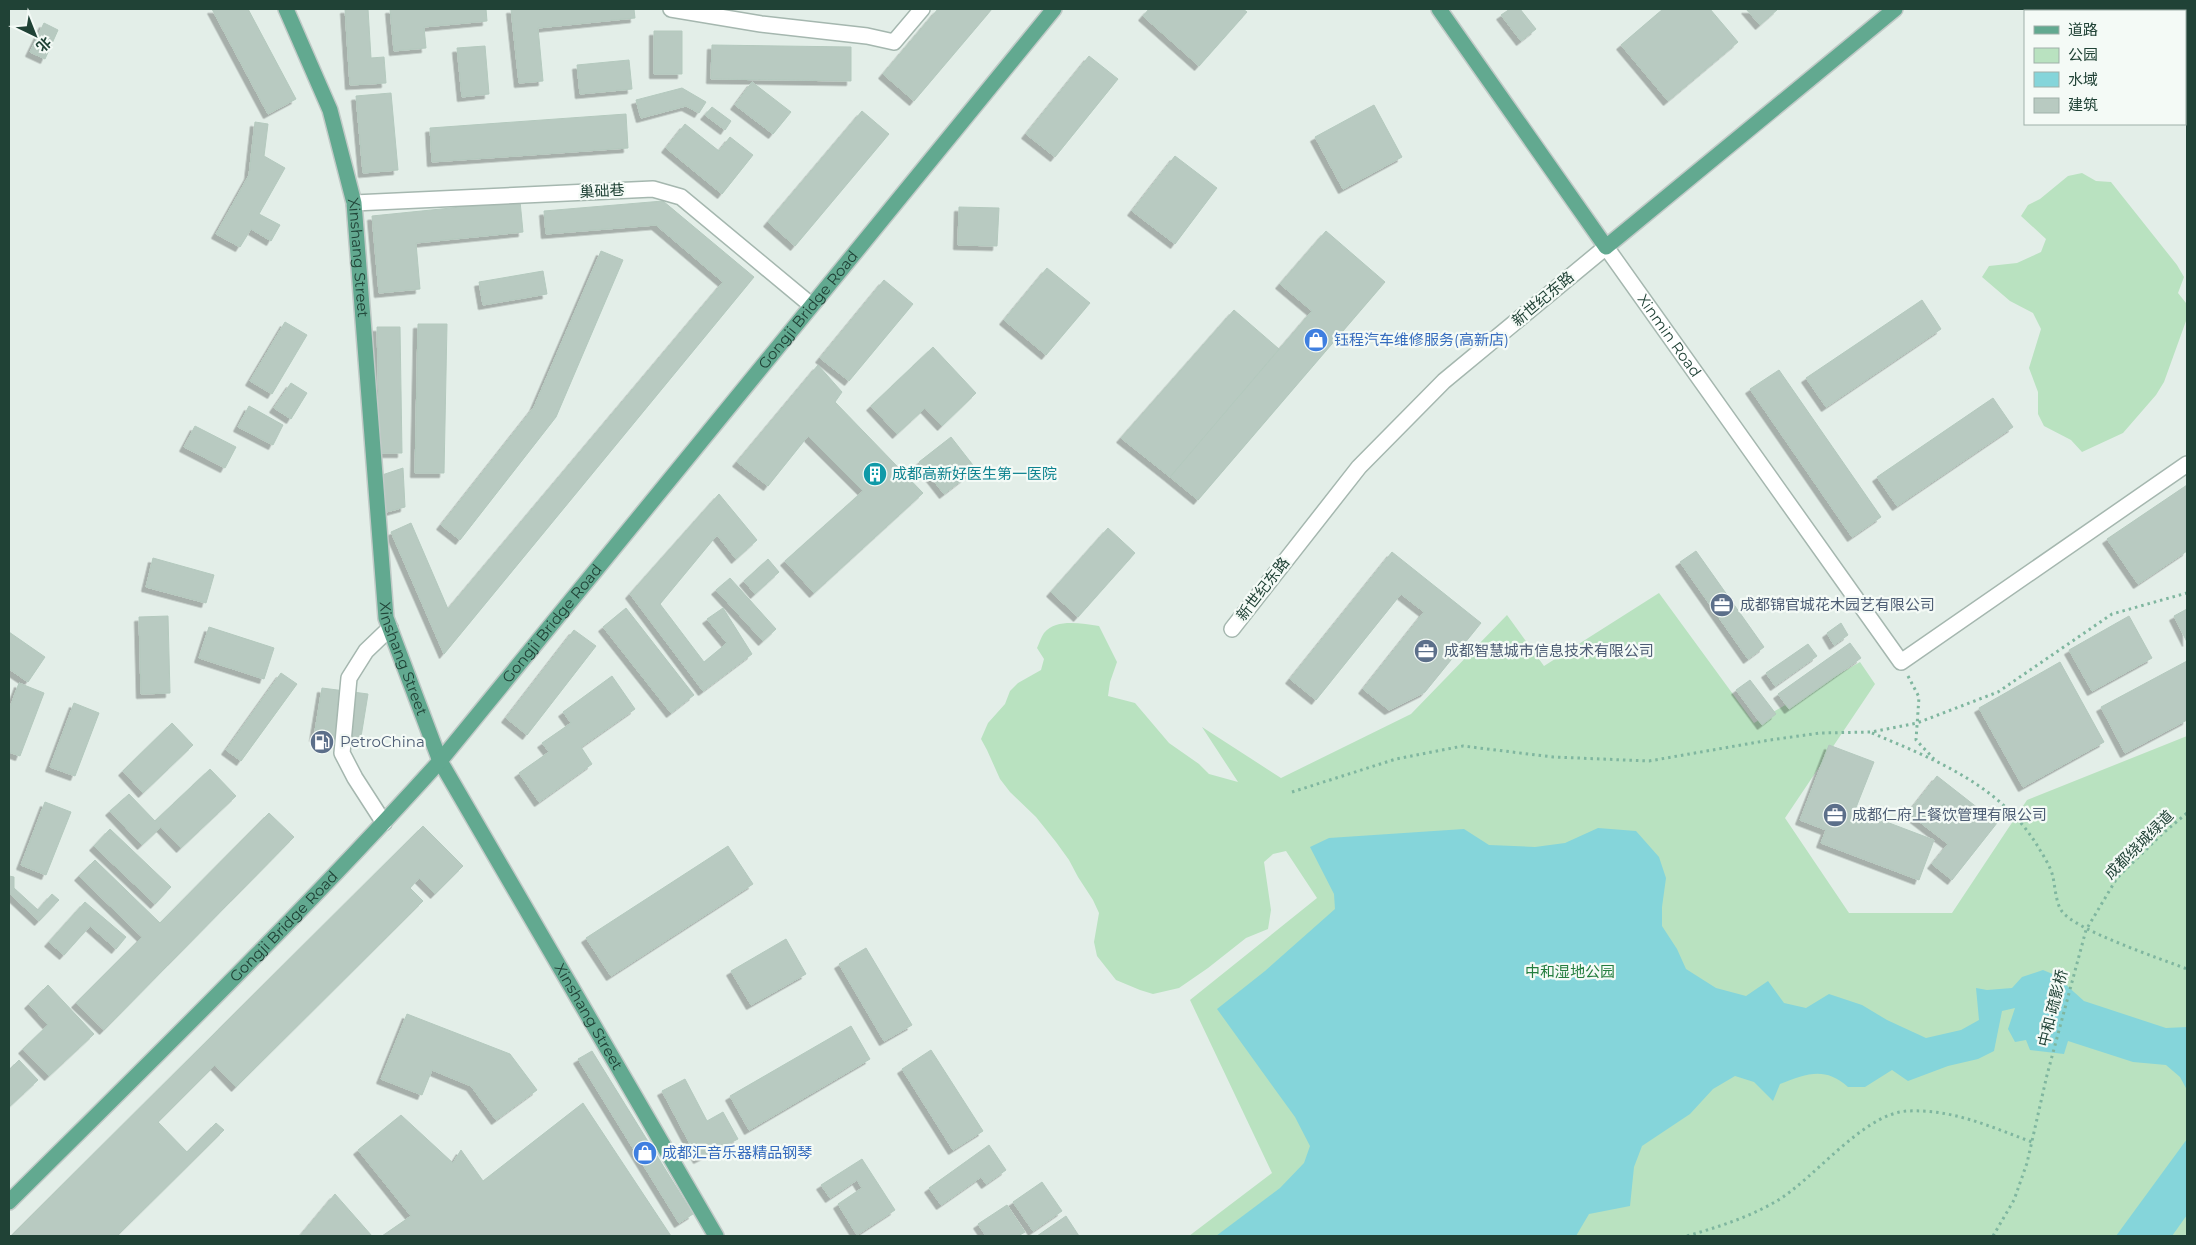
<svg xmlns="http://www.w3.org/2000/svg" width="2196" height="1245" viewBox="0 0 2196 1245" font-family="Montserrat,'Noto Sans SC',sans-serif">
  <defs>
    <filter id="shadow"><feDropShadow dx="-4.5" dy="4.5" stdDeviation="0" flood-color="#0004"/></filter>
  </defs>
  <rect width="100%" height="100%" fill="#e3eee8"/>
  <path fill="#b9e2c0" d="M2082,173L2096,181L2111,182L2177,265L2184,277L2178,293L2186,303V321L2164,382L2156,395L2123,433L2082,452L2071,440L2044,426L2038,414V392L2029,368L2041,329L2033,313L2010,301L1982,277L1989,266L2017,263L2041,252L2046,239L2021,216L2028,205L2040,199L2068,176Z
    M1659,593L1754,723L1860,662L1875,684L1785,818L1849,913H1952L2027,800L2187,736V1236H1189L1272,1173L1190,1000L1317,898L1286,851L1273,854L1264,862L1271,910L1268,929L1246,938L1208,968L1179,988L1153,994L1140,990L1116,980L1097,956L1094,942L1099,913L1093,900L1078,877L1069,860L1056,842L1036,817L1010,792L1000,779L987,750L981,739L988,723L1005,704L1010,691L1018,683L1041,670L1044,659L1037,648C1039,644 1041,637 1044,633C1057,618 1082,624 1099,626L1117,662L1110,682L1108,696L1135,703L1169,743L1199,764L1209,774L1238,782L1202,727L1281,778L1411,714L1507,615L1544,666Z"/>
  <path fill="#85d5da" d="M1598,828L1636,831L1659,857L1666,878L1662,907V926L1677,949L1686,969L1716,988L1746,996L1768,981L1784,1003L1806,1008L1829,994L1862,1005L1887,1020L1926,1038L1961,1030L1979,1020L1976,988L1987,990L2012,988L2022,977L2043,970L2055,975L2084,1001L2166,1028L2187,1027V1090L2180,1077L2166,1065L2133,1062L2068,1041L2064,1054L2030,1050L2026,1040L2015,1042L2008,1029L2015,1008L2002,1011L1994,1051L1978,1059L1948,1066L1908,1081L1892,1070L1865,1087H1848C1824,1066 1807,1074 1780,1084L1773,1101L1754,1082L1735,1076L1713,1089L1690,1114L1642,1146L1634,1167L1630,1206L1589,1214L1576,1236H1216L1280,1188L1304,1163L1310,1146L1295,1117L1217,1009L1265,971L1335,909L1334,894L1310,847L1329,838L1464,829L1489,845L1535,847L1565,843Z
    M2187,1139V1215L2172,1236H2116Z"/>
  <path fill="#b8cac1" stroke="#b4c9be" filter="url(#shadow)" d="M212,9H248L296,99L268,114Z
    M345,9H368L371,58L384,57L386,83L350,85Z
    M390,9H486L487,21L424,27L426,48L394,51Z
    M511,9H634L635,18L538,28L543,81L519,83Z
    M938,9H992L914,101L883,74Z
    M1149,9H1243L1247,12L1199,66L1143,16Z
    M1510,9H1520L1536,29L1521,41L1501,15Z
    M1663,9H1710L1738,42L1668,101L1621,45Z
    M1746,9H1778L1760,25Z
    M44,23L58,30L45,59L30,52Z
    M654,31H682V74H654Z
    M712,45L851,47V81L711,79Z
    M485,46L489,94L462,97L457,48Z
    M1089,56L1118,79L1055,157L1026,134Z
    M629,60L632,89L580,94L577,65Z
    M752,82L791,112L773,134L735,105Z
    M682,88L706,102L699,113L686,106L641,118L636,100Z
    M391,93L398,170L363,173L356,96Z
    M1374,105L1402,157L1343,189L1315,137Z
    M712,107L731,121L725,130L705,115Z
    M862,111L889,134L795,246L768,222Z
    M626,114L628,148L432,162L430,128Z
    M255,122L268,124L264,156L285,168L259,214L280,225L271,241L251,229L240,247L216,234L249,175Z
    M685,124L719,151L730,137L753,155L722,194L666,148Z
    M1175,156L1217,188L1175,244L1132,211Z
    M520,201L523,232L416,243L420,289L379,293L372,216Z
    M663,201L754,277L444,654L391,532L411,523L448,609L723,282L656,225L546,234L544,211Z
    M959,207L999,208L997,246L958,245Z
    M1326,231L1385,282L1198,500L1170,477L1312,311L1280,284Z
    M601,251L623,260L556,417L460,540L441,525L534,407Z
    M1047,268L1090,303L1046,355L1004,320Z
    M543,271L547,294L483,305L479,282Z
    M884,280L913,304L849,381L820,358Z
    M1922,300L1941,329L1826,407L1806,378Z
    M1234,310L1279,349L1170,477L1121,438Z
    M285,322L307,335L272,394L250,381Z
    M418,324H447L444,473H415Z
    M377,327H400L402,453H380Z
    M933,347L976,393L942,426L925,408L897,434L871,406Z
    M818,365L842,392L835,402L923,493L814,593L785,561L863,491L808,436L768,486L737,462Z
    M1779,370L1881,517L1852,537L1750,389Z
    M291,383L307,393L291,419L274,408Z
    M1993,398L2013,427L1897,506L1877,477Z
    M249,406L283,425L273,445L238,427Z
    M195,426L236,447L225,468L184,447Z
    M951,437L976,469L944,494L919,462Z
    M403,468L405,507L383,513L382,475Z
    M2187,485V551L2138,584L2107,539Z
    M719,494L757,540L736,559L717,535L660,604L704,662L727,643L707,619L723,608L752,654L703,691L630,594Z
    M1108,528L1135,553L1078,617L1051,592Z
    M1696,551L1764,647L1748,659L1680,562Z
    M1392,552L1481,623L1425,692L1389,710L1363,689L1424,612L1401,594L1316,700L1290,679Z
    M153,558L214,575L206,603L146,587Z
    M768,559L779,572L755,594L744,581Z
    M730,578L776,629L763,641L716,590Z
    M626,608L694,695L671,713L603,627Z
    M2187,609V642L2174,616Z
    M168,616L170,693L141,694L139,617Z
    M2129,616L2152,658L2092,691L2069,650Z
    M1841,623L1848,635L1834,645L1827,633Z
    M209,627L274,648L264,679L199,658Z
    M574,630L596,646L527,735L506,718Z
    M9,632L45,657L28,682L9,669Z
    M1850,643L1861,658L1789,709L1778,694Z
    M1808,644L1817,656L1775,686L1766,673Z
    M2187,661V720L2125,753L2101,707Z
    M2060,662L2104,742L2023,787L1979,708Z
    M281,673L297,684L241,761L226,750Z
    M612,676L635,709L581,747L592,764L539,802L519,773L549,752L542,743L571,723L563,712Z
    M1750,680L1776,714L1762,725L1736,690Z
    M19,683L44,693L20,756L9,752V710Z
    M322,688L368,694L360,743L314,737Z
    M74,703L99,713L75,776L50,767Z
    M172,723L193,745L143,793L123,771Z
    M1829,745L1874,762L1855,810L1934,840L1919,880L1821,843L1826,830L1800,820Z
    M210,769L236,796L181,848L161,827L142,845L110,811L129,794L155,821Z
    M1937,776L1997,823L1952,880L1932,864L1948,844L1908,813Z
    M45,802L71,812L46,875L21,865Z
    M269,813L294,837L104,1030L76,1003L142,937L79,876L95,860L160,923Z
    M423,826L463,866L435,894L419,878L410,888L423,901L236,1087L215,1065L158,1122L187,1152L216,1123L224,1130L117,1236H11Z
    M110,829L171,887L155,904L94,846Z
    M728,846L753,884L611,976L586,938Z
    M9,876L14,877V888L38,910L52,894L59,900L39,921L9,893Z
    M85,902L126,937L116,949L90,926L64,955L49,942Z
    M786,939L806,974L751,1005L731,971Z
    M866,948L912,1025L884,1041L839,964Z
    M48,985L94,1034L49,1076L23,1049L48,1025L29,1004Z
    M407,1014L510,1054L537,1090L496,1120L471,1086L432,1070L422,1095L381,1079Z
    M851,1026L870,1059L749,1130L730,1096Z
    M931,1050L983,1131L953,1150L902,1069Z
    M592,1051L693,1214L679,1223L578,1059Z
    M19,1060L38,1080L9,1107V1070Z
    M685,1079L707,1121L723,1112L738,1139L698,1159L662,1091Z
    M583,1103L671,1236H382L411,1216L358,1150L401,1115L453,1163L461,1150L483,1181Z
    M989,1145L1006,1170L986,1184L981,1177L941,1205L929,1188Z
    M862,1159L895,1210L857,1235L838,1204L862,1188L857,1180L830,1198L821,1185Z
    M1042,1182L1062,1211L1033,1231L1013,1202Z
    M335,1194L372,1236H300Z
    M1007,1205L1025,1232L1018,1236H986L978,1224Z
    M1066,1216L1079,1236H1037Z"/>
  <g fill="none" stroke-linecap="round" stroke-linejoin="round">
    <g stroke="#a5b7af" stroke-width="18">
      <g id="minor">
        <path d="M671,9L761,24L867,36L894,42L922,9"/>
        <path d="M354,203L653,189L681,197L811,305"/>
        <path id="s1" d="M1232,629L1359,467L1444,381L1606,247L1901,662L2187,464"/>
        <path d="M384,823L355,778L342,753L349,678L366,651L390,628"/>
      </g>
    </g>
    <g stroke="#c1cac7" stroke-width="18">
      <g id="major">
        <path id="s2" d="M286,9L330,110L354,203L386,618L440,761L716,1236"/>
        <path d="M1439,9L1606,247L1895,9"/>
        <path id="s3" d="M9,1202C155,1057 302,914 440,761L1054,9"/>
      </g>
    </g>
    <path stroke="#7fb69f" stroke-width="3" stroke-dasharray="2.5 4" stroke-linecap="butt" d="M1908,676L1919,697L1916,740L1934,759
      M1872,733C1936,760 2003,786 2040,850C2045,858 2051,868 2053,877C2055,887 2056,902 2061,910C2073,930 2162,959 2187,969
      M1292,792L1396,759L1463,746L1553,757L1649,761L1770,740L1820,733L1871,732L1917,723L1998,692L2112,614L2187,593
      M1687,1236C1718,1227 1747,1218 1775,1202C1815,1179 1863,1113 1908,1111C1953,1109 1991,1127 2032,1142
      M1993,1236L2014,1200L2027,1163L2047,1075L2086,930L2117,878L2161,835L2187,813"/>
    <use href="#minor" stroke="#fff" stroke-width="15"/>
    <use href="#major" stroke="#62a990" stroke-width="15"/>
  </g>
  <defs>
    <g id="shop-disc" transform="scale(1.25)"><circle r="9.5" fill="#3f7fe0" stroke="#f4faf6"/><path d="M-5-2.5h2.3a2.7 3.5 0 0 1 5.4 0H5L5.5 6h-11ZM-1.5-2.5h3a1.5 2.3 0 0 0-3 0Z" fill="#fff"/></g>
    <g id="building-disc" transform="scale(1.25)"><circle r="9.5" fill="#0f9aa8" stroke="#f4faf6"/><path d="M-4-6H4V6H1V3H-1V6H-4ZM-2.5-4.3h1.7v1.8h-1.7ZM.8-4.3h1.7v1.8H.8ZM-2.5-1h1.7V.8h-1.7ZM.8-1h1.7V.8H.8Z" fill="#fff"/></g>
    <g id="office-disc" transform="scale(1.25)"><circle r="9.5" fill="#5c6f8a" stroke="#f4faf6"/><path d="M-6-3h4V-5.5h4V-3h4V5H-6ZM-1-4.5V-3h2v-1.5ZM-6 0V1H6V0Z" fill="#fff"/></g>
    <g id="fuel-disc" transform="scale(1.25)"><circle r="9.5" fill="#5c6f8a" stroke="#f4faf6"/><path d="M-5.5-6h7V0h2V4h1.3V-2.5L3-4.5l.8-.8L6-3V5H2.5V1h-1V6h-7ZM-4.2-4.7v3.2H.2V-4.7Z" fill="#fff"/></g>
  </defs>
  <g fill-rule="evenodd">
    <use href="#shop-disc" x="1316" y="340"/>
    <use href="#building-disc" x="875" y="474"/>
    <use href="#office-disc" x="1722" y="605"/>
    <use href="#office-disc" x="1426" y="651"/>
    <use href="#fuel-disc" x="322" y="742"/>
    <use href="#office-disc" x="1835" y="815"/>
    <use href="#shop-disc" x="645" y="1153"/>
  </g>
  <g text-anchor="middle" stroke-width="4.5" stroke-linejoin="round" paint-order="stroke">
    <g font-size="15" fill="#204236" stroke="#f4faf6">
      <text transform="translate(602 191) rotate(-3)" y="5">巢础巷</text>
      <text dy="5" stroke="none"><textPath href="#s2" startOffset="261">Xinshang Street</textPath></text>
      <text transform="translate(1543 299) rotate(-40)" y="5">新世纪东路</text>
      <text dy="5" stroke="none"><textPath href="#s3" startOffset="1199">Gongji Bridge Road</textPath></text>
      <text dy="5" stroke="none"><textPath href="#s1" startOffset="646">Xinmin Road</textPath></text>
      <text transform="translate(1263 589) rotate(-52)" y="5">新世纪东路</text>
      <text dy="5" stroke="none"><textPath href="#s3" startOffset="794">Gongji Bridge Road</textPath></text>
      <text dy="5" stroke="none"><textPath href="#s2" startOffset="666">Xinshang Street</textPath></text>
      <text transform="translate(2139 845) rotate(-45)" y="5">成都绕城绿道</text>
      <text dy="5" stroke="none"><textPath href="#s3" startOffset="389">Gongji Bridge Road</textPath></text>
      <text transform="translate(2053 1008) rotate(-76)" y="5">中和·疏影桥</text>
      <text dy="5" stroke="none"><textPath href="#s2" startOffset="1071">Xinshang Street</textPath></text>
    </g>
    <g font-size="15" fill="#366cbe" stroke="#f4faf6" text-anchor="start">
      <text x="1334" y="345">钰程汽车维修服务(高新店)</text>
      <text x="662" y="1158">成都汇音乐器精品钢琴</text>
    </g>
    <g font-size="15" fill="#0d838f" stroke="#f4faf6" text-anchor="start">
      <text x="892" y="479">成都高新好医生第一医院</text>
    </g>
    <g font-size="15" fill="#4e5e75" stroke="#f4faf6" text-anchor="start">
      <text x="1740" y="610">成都锦官城花木园艺有限公司</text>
      <text x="1444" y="656">成都智慧城市信息技术有限公司</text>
      <text x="340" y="747">PetroChina</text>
      <text x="1852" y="820">成都仁府上餐饮管理有限公司</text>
    </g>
    <g font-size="15" fill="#257e3f" stroke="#f4faf6">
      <text x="1570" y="977">中和湿地公园</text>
    </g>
  </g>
  <rect width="2196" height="1245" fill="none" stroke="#204236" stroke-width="20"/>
  <rect x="2024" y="10" width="162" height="115" fill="#f4faf6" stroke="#9fb0a9"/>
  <rect x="2034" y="26" width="25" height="8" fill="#62a990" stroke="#9fb0a9"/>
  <text x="2068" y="35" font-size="15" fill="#204236">道路</text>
  <rect x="2034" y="48" width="25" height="15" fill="#b9e2c0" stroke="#9fb0a9"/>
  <text x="2068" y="60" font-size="15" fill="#204236">公园</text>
  <rect x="2034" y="72" width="25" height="15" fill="#85d5da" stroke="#9fb0a9"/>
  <text x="2068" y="85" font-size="15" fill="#204236">水域</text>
  <rect x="2034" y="98" width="25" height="15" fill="#b8cac1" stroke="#9fb0a9"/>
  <text x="2068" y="110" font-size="15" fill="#204236">建筑</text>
  <g transform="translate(35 35) rotate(137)" stroke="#f4faf6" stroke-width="4" paint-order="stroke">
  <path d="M0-4L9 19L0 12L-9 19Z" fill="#204236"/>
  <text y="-8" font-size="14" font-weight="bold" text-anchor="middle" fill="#204236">北</text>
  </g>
</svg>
